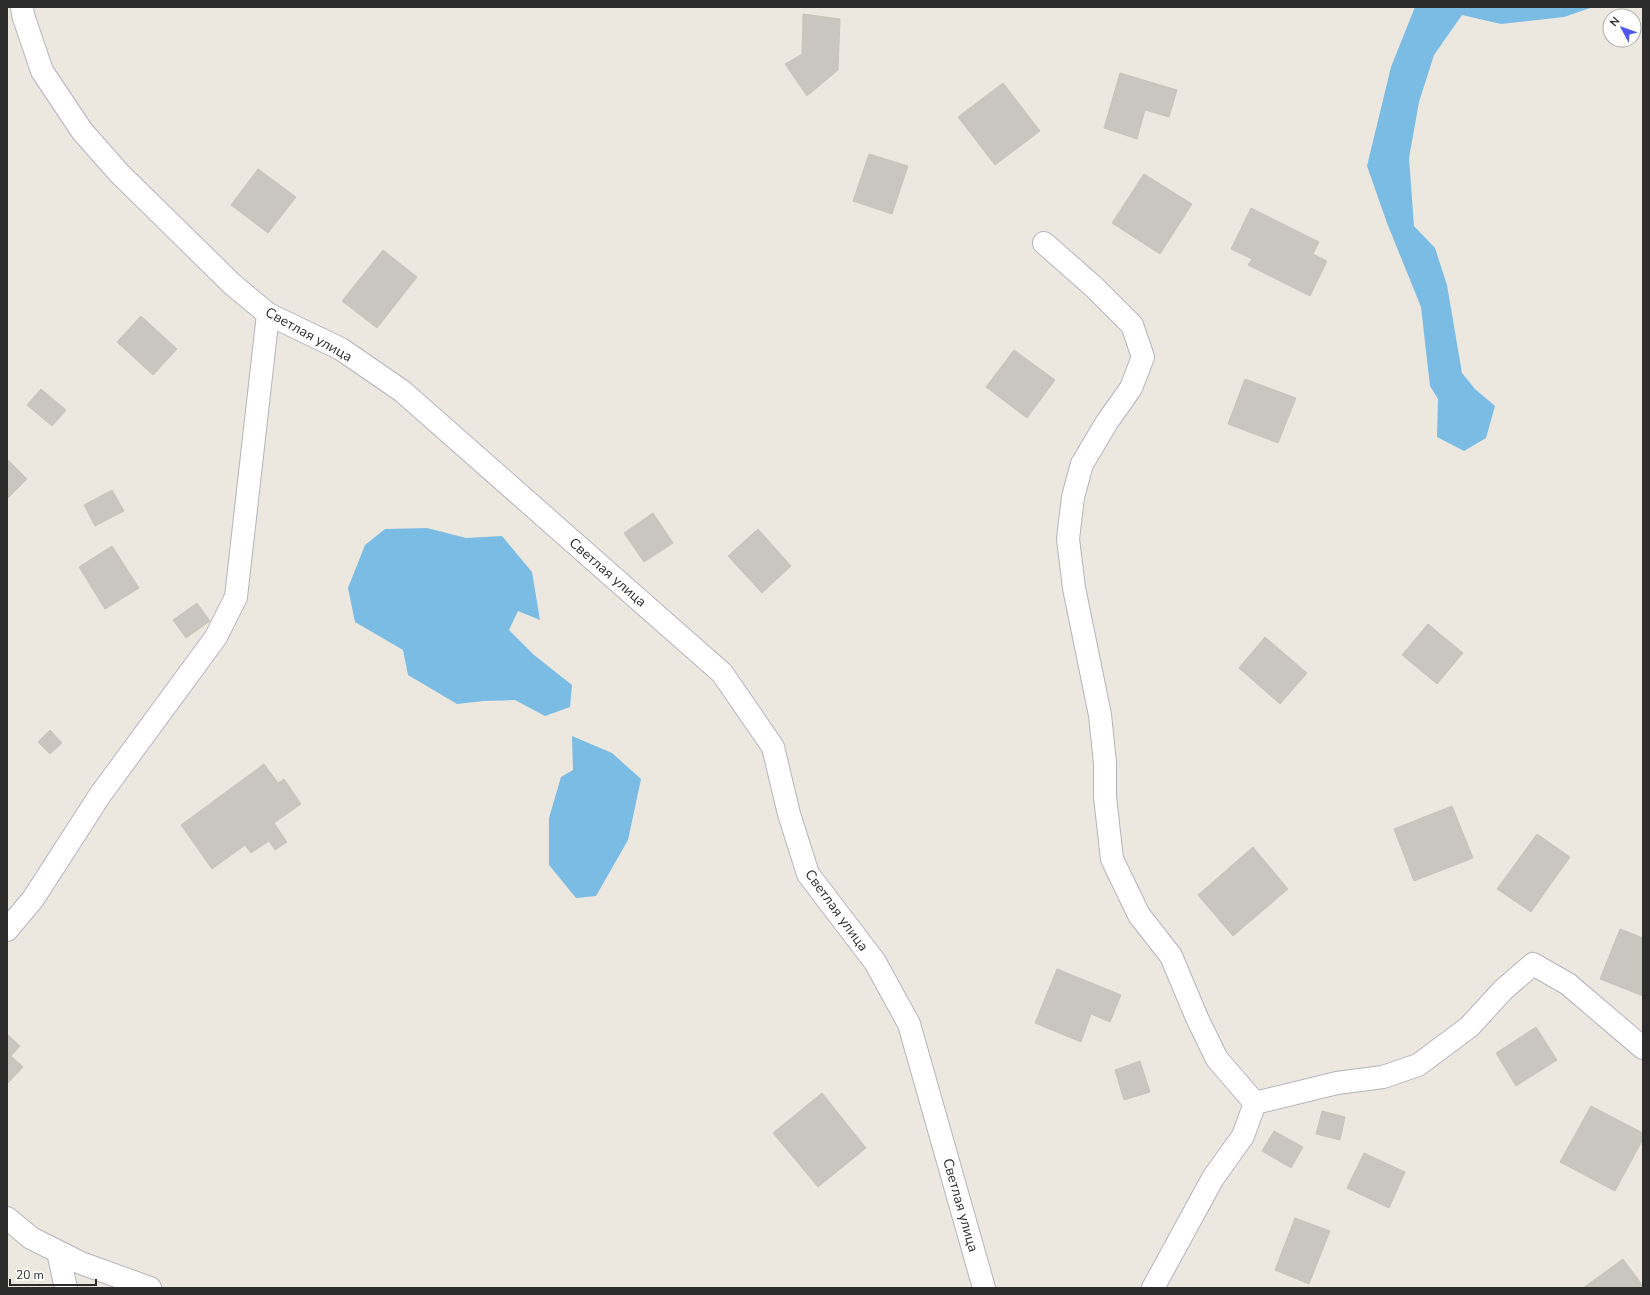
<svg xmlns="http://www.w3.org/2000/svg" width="1650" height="1295" viewBox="0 0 1650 1295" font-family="'Nunito Sans',sans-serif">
  <rect width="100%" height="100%" fill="#ece8df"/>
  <path fill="#7bbce5" d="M1415,7H1593L1564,17L1501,24L1462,15L1434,55L1419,102L1409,158L1414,226L1435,248L1447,285L1462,373L1475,389L1495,406L1486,438L1464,451L1437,437L1438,399L1430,386L1421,307L1387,223L1367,166L1391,67Z
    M427,528L466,538L502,536L532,572L540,620L518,611L509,630L534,655L572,685L570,707L545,716L515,700L484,701L457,704L408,675L403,650L355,622L348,588L365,545L385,529Z
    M572,736L612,753L641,779L628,840L596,896L576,898L549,865V818L561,777L573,770Z"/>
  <path fill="#c8c6be" stroke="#c8c4b9" d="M803,14L840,19L838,70L807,96L785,64L802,54Z
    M1120,73L1177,90L1169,117L1145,110L1137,139L1104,128Z
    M1003,83L1040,131L995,165L958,117Z
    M869,154L908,166L892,214L853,201Z
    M258,169L296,197L268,233L231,205Z
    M1144,174L1192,204L1160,254L1112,223Z
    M1251,208L1319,242L1313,254L1327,261L1310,296L1248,265L1252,259L1231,249Z
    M383,250L417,277L377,328L342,301Z
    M141,316L177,349L153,375L117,342Z
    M1014,350L1055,380L1027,418L986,387Z
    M1245,379L1296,398L1278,443L1228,424Z
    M41,389L66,410L52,426L27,405Z
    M7,459L27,479L7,499Z
    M112,490L124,511L95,526L84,505Z
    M653,513L673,543L644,562L624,533Z
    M758,529L791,566L762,593L728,556Z
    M112,546L139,588L105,609L79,567Z
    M197,603L210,621L186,638L173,620Z
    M1428,624L1463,653L1437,684L1402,655Z
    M1265,637L1307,673L1280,704L1239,668Z
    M50,730L62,743L50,754L38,742Z
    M264,764L278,783L284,779L301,804L274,823L287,842L275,850L269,841L251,853L245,845L212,869L181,825Z
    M1452,806L1473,858L1414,881L1394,829Z
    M1537,834L1570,857L1531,912L1497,889Z
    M1253,847L1288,889L1233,936L1198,895Z
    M1620,929L1643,938V996L1600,979Z
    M1057,969L1121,995L1110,1022L1091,1014L1081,1042L1035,1023Z
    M1536,1027L1557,1060L1516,1086L1496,1053Z
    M8,1035L20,1046L11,1056L23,1067L8,1083Z
    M1140,1061L1150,1092L1124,1100L1115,1070Z
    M822,1093L866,1148L818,1187L773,1133Z
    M1591,1106L1643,1133V1139L1615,1191L1560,1162Z
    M1322,1111L1345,1117L1340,1140L1316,1134Z
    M1274,1131L1303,1147L1291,1168L1262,1151Z
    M1364,1153L1405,1172L1389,1208L1347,1188Z
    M1295,1218L1330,1231L1309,1284L1275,1270Z
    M1623,1259L1643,1286V1288H1583Z"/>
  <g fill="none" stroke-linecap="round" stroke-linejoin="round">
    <g stroke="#b3b4be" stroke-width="24">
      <path id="minor" d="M22,7L23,15L42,71L82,131L119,173L232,284L268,314L341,349L402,391L722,673L773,747L789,814L808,874L875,962L909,1024L984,1288
        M1044,243L1094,287L1132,325L1143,357L1131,388L1107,422L1082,464L1073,497L1068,539L1074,588L1100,715L1105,763V797L1112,859L1139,915L1171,956L1197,1018L1217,1059L1255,1103
        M7,930L33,899L100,795L216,637L236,597L268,314
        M1255,1103L1337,1083L1383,1077L1418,1065L1469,1027L1504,989L1533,964L1568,984L1643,1048
        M7,1218L31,1238L81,1263L150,1288
        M58,1252L66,1288
        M1153,1288L1213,1178L1243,1136L1255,1103"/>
    </g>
    <use href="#minor" stroke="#fff" stroke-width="22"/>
  </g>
  <g text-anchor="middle" stroke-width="4" stroke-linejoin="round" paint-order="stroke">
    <g font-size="14" fill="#2c2c2c" stroke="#fff">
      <text transform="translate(309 334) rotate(29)" y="5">Светлая улица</text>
      <text transform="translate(608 572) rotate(41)" y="5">Светлая улица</text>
      <text transform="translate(837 910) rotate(54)" y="5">Светлая улица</text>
      <text transform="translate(961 1205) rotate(74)" y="5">Светлая улица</text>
    </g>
  </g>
  <rect width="1650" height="1295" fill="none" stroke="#2c2c2c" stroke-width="16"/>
  <g transform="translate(1622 28) rotate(311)"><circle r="19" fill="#ffffff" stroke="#ababab"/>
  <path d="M0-3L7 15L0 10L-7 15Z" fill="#4d57ec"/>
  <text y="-6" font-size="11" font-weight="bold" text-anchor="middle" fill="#2c2c2c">N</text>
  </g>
  <path d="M10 1279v6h86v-6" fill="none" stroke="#2c2c2c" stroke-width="2"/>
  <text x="16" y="1279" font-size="12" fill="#2c2c2c" stroke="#ffffff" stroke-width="3" paint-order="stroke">20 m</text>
</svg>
